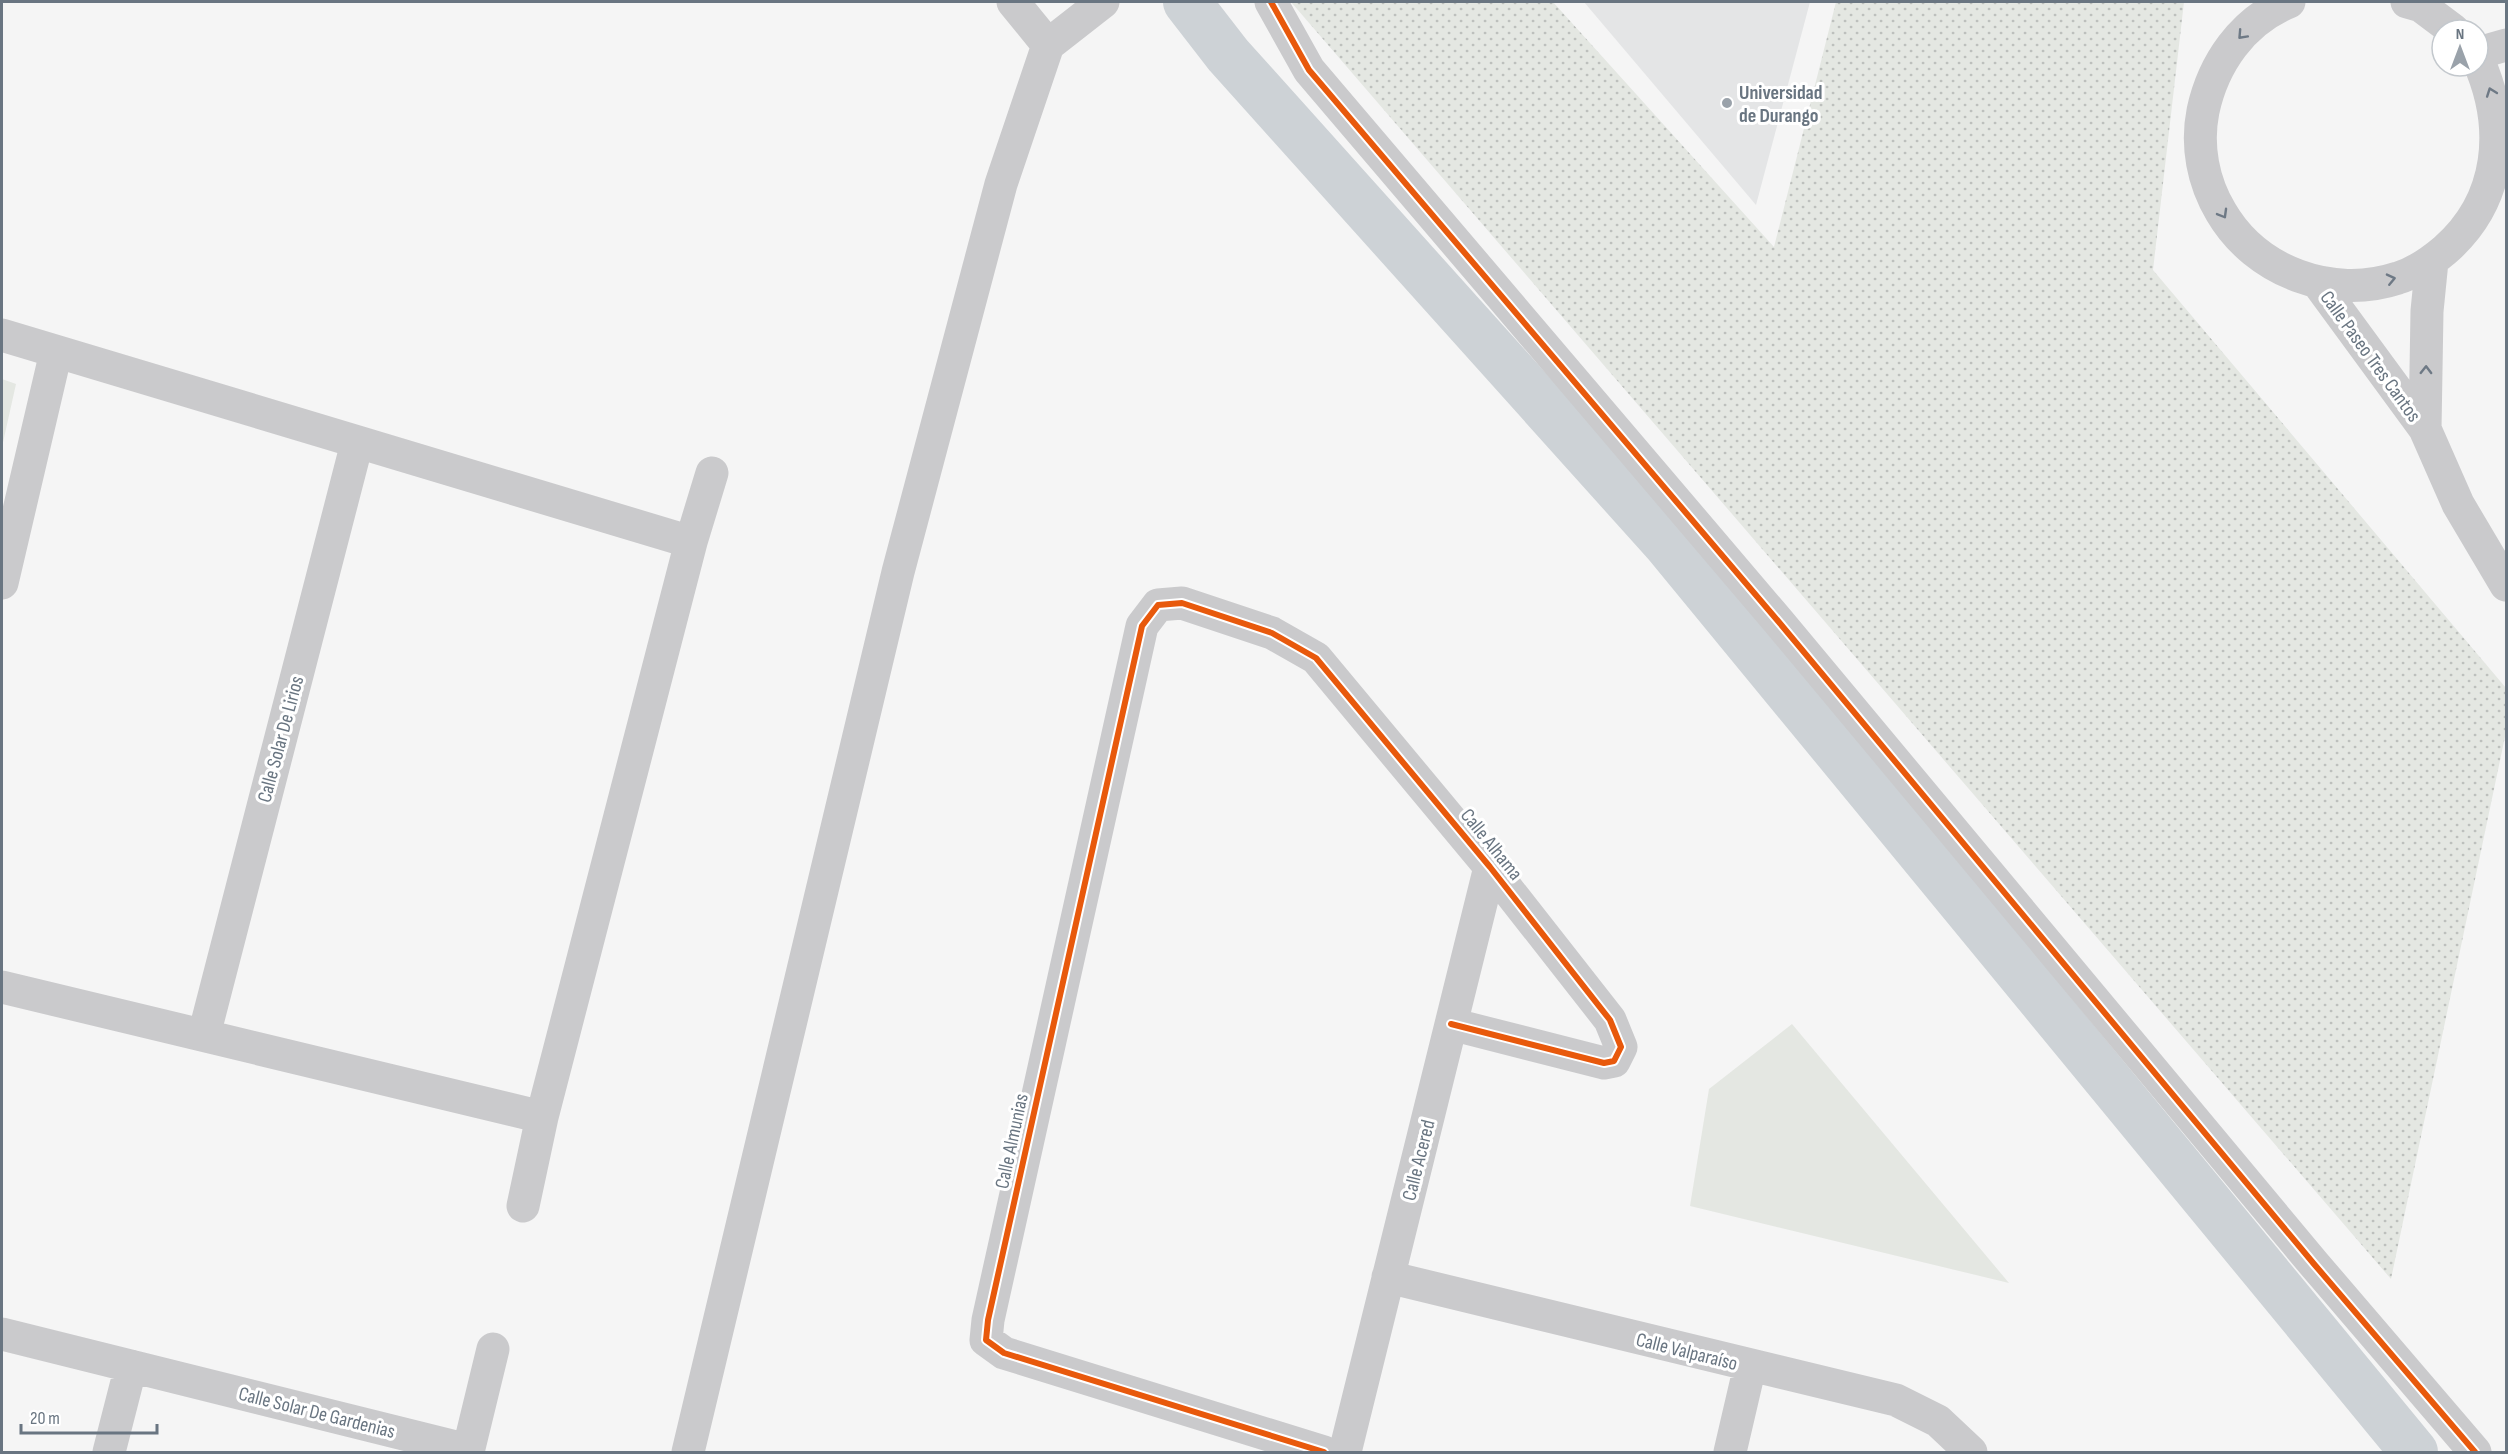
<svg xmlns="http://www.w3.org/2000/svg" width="2508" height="1454" viewBox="0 0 2508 1454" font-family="'Sofia Sans Condensed',sans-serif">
  <defs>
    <pattern id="grass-dots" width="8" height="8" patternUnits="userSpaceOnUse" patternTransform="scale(1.5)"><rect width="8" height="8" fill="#e4e7e2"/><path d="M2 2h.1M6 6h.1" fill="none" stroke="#bdc0bd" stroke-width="1.8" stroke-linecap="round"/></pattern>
  </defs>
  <rect width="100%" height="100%" fill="#f5f5f5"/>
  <path fill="#e4e5e6" d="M1584,2H1810L1756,205Z"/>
  <path fill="url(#grass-dots)" d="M1291,2H1553L1774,247L1836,2H2184L2153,270L2506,688V732L2391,1279Z"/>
  <path fill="#e4e7e2" d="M2,379L16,384L2,447Z
    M1792,1024L2009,1283L1690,1206L1709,1089Z"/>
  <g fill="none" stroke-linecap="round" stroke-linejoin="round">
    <path stroke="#cdd2d6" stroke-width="48" d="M1187,2L1228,55L1667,544L2414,1452"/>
    <path stroke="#cacacc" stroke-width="33" d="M1013,2L1048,45
      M1271,2L1309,70L1778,621L2314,1264L2475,1452
      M2289,2C2242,21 2213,64 2203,111C2196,146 2203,182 2221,212C2256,272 2332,300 2398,278C2415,273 2432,261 2445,250C2502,200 2508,127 2478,60
      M2407,2L2421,6L2453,30
      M2478,53L2506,45
      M2318,283L2425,429L2458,504L2506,585
      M2,335L691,542
      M2425,429L2427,311L2432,261
      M2,583L56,352
      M2,987L542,1117
      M204,1035L357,443
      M523,1206L542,1117L691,542L712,473
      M1388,1277L1896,1400L1938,1421L1971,1452
      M2,1334L468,1450
      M109,1452L131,1366
      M468,1452L493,1349
      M688,1452L898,572L1001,184L1048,45L1103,2
      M1324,1452L1004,1353L986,1340L988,1320L1142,626L1158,605L1182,603L1272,633L1316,658L1490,867L1610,1020L1621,1047L1614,1061L1604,1063L1451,1024
      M1345,1452L1490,867
      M1730,1452L1750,1366"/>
    <g stroke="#fff" stroke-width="10">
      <path id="cycleway" d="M1271,2L1309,70L1778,621L2314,1264L2475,1452
        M1324,1452L1004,1353L986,1340L988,1320L1142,626L1158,605L1182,603L1272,633L1316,658L1490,867L1610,1020L1621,1047L1614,1061L1604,1063L1451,1024"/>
    </g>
    <use href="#cycleway" stroke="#e8590c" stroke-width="6"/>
  </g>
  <defs><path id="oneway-chevron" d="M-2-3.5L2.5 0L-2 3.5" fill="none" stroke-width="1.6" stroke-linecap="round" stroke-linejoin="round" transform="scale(1.5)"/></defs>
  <g stroke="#6e7985">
    <use href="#oneway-chevron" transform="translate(2242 35) rotate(133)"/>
    <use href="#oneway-chevron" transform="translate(2491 92) rotate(-110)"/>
    <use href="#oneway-chevron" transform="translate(2223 214) rotate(60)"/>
    <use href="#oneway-chevron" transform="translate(2391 279) rotate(-13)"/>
    <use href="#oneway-chevron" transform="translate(2426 370) rotate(-89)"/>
  </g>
  <circle fill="#9aa2aa" stroke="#fff" stroke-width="2" cx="1727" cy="103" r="6"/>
  <g text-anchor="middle" stroke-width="6" stroke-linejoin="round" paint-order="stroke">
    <g font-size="20" font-weight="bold" fill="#697581" stroke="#fff" text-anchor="start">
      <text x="1739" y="99">Universidad<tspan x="1739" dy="23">de Durango</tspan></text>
    </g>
    <g font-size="20" fill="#697581" stroke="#fff">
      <text transform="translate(2371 356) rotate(54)" y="7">Calle Paseo Tres Cantos</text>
      <text transform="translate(280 739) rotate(-75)" y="7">Calle Solar De Lirios</text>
      <text transform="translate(1492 844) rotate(51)" y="7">Calle Alhama</text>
      <text transform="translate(1011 1141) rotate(-78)" y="7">Calle Almunias</text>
      <text transform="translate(1418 1160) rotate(-76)" y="7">Calle Acered</text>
      <text transform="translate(1687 1351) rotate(14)" y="7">Calle Valparaíso</text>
      <text transform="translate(317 1412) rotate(14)" y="7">Calle Solar De Gardenias</text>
    </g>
  </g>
  <rect width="2508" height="1454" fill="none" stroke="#697581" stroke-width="6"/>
  <g transform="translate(2460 48)"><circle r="28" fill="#ffffff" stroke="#c3c8cd" stroke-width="1.5"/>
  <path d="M0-4.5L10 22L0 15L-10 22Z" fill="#9aa2aa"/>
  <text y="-9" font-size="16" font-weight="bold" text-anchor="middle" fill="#697581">N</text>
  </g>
  <path d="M21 1424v9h136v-9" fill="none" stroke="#697581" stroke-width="3"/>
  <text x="30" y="1424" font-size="18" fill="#697581" stroke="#ffffff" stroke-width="4.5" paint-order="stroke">20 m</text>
</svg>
